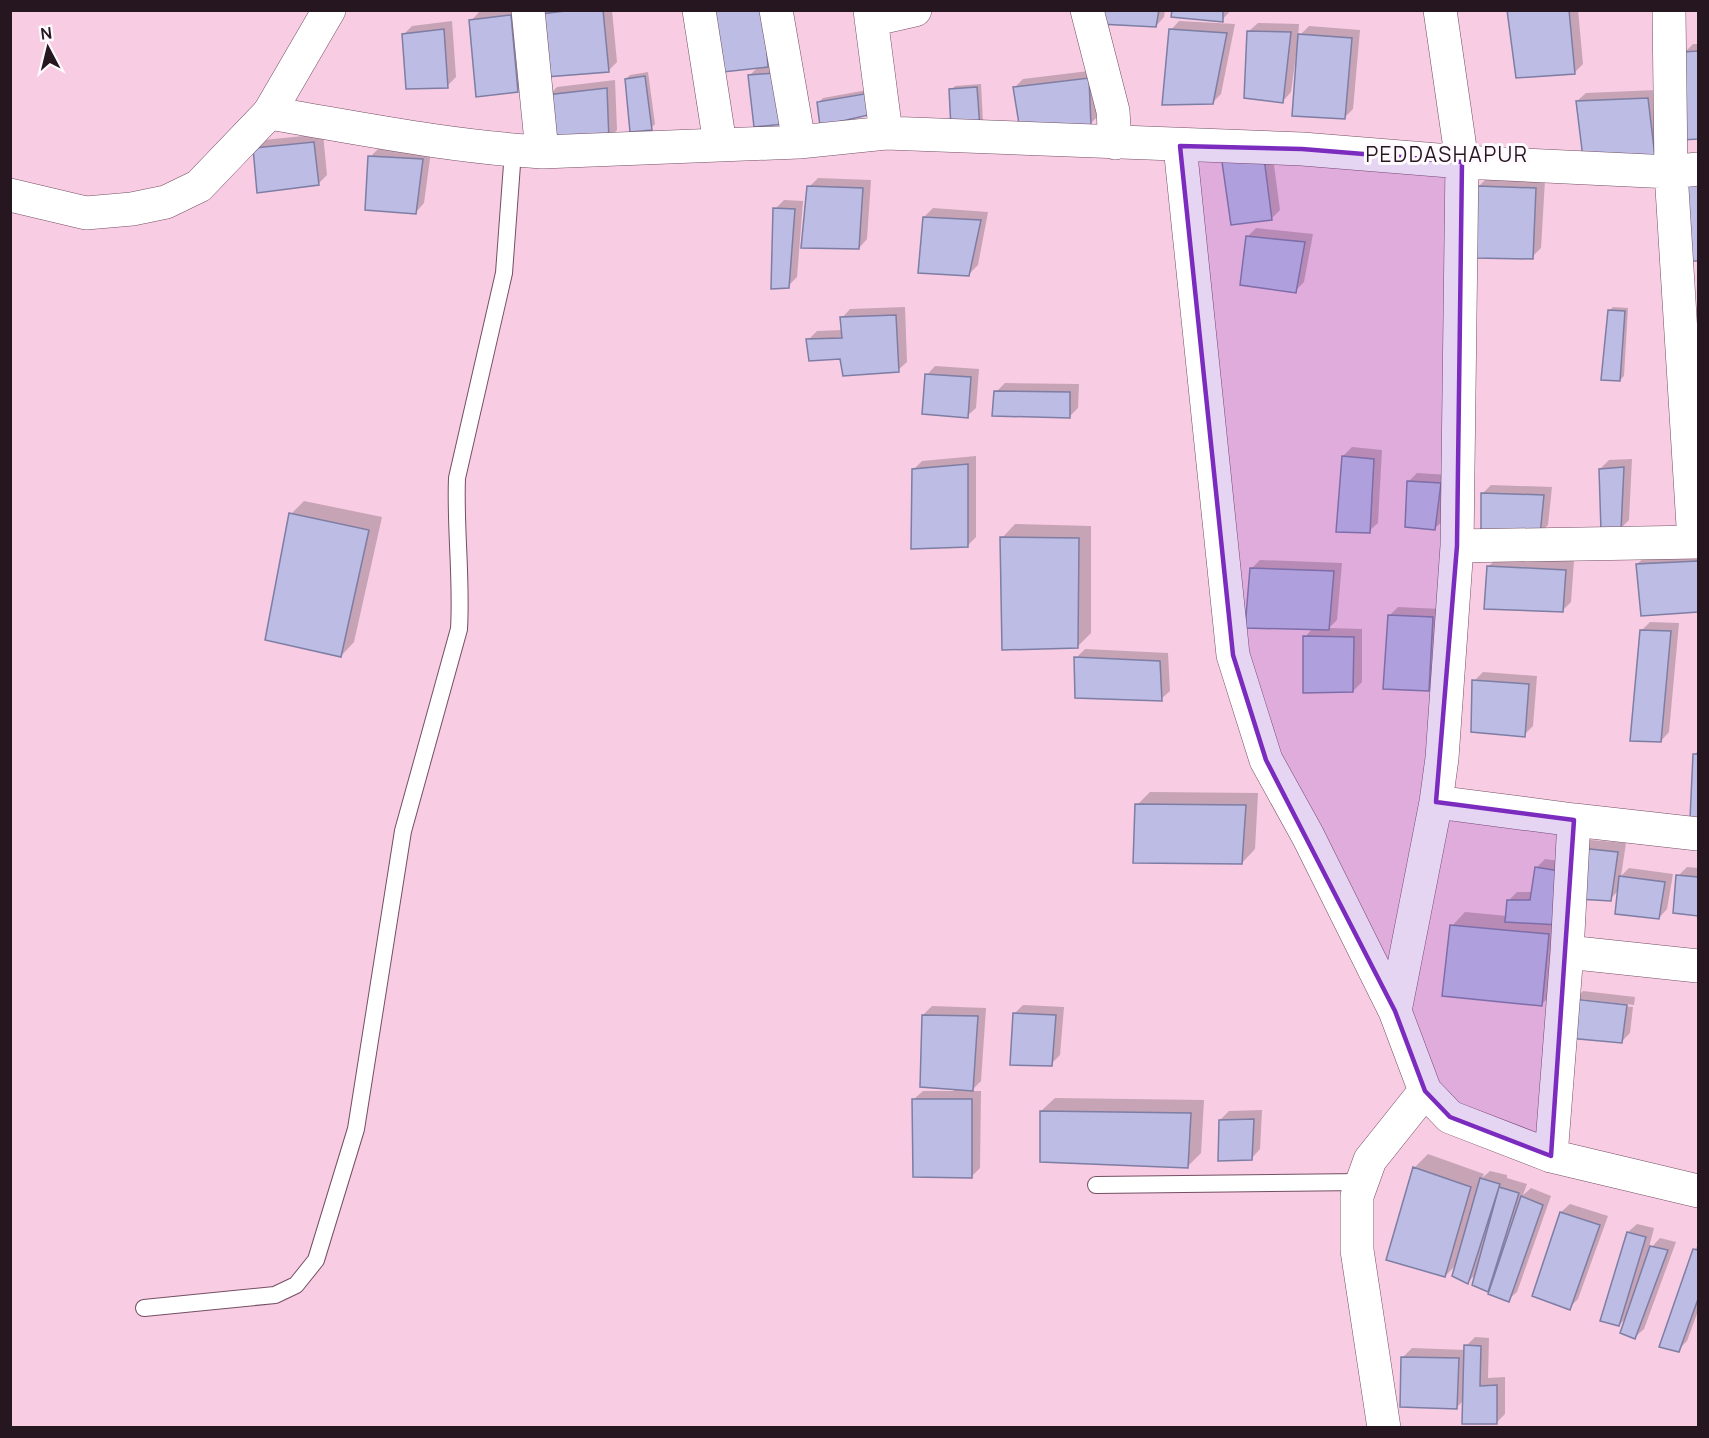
<svg xmlns="http://www.w3.org/2000/svg" width="1709" height="1438" viewBox="0 0 1709 1438" font-family="Manrope,sans-serif">
  <rect width="100%" height="100%" fill="#f8cce3"/>
  <path fill="#0003" d="M493,10H519L527,81L518,90L471,21L479,12Z
    M547,10H612L617,62L608,71L543,15Z
    M707,10L776,57L767,66L784,65L792,114L749,76L758,67Z
    M1103,10H1165L1164,17L1156,26Z
    M1173,10H1231L1222,20Z
    M1509,10H1578L1583,64L1574,73Z
    M452,21L456,77L447,86L403,35L412,26Z
    M1179,21L1235,24L1221,94L1212,103L1171,30Z
    M1258,23L1299,24L1298,37L1309,26L1360,30L1353,109L1345,117L1298,55H1296L1291,92L1283,101L1249,31Z
    M1693,44H1698V138H1683L1684,53Z
    M1097,70L1099,115L1090,124L1014,88L1023,79Z
    M648,72L655,124L651,128L626,79L630,75Z
    M615,80L617,130L609,139L548,96L557,87Z
    M981,84L983,122L953,126L951,90L955,86Z
    M873,89L877,109L819,102L823,98Z
    M1656,90L1655,156L1577,101L1586,93Z
    M323,134L327,175L318,184L255,149L264,140Z
    M379,148L431,151L424,203L416,212L370,157Z
    M1272,150L1280,210L1271,219L1223,162Z
    M1698,165V259L1690,260Z
    M818,178L871,180L867,239L859,248L809,187Z
    M1487,178L1545,180L1541,248L1532,257L1478,187Z
    M784,200L803,201L797,277L788,286L775,209Z
    M933,208L988,212L978,265L969,274L924,217Z
    M1256,228L1313,234L1304,282L1295,291L1247,237Z
    M905,307L907,362L898,370L841,358L808,340L817,331L843,330L842,318L850,309Z
    M1613,307L1628,308L1624,376L1620,380L1609,311Z
    M935,366L979,369L976,408L967,416L927,375Z
    M1005,383L1079,384L1078,408L1069,417L996,392Z
    M1352,447L1382,450L1378,523L1369,531L1343,456Z
    M976,456V537L967,546L913,470L922,461Z
    M1632,459L1629,520L1620,529L1600,469L1609,460Z
    M1417,473L1449,475L1444,520L1435,528L1408,482Z
    M1491,485L1552,487L1548,525L1539,534L1482,494Z
    M304,501L382,517L354,642L341,656L291,514Z
    M1015,524L1091,526V633L1078,646L1002,538Z
    M1698,553V610L1642,615L1637,564L1646,556Z
    M1497,558L1574,561L1571,602L1562,611L1488,567Z
    M1260,560L1342,563L1337,620L1329,628L1362,629V682L1353,691L1305,637L1313,628L1251,569Z
    M1398,607L1441,609L1437,681L1428,690L1389,616Z
    M1650,622L1679,623L1669,732L1661,741L1642,630Z
    M1085,649L1168,653L1170,691L1161,699L1076,658Z
    M1483,672L1537,676L1533,726L1524,735L1474,681Z
    M1698,751V818L1691,817L1694,755Z
    M1150,792L1258,793L1255,849L1242,863L1137,805Z
    M1590,840L1626,843L1621,876L1629,868L1673,874L1667,909L1659,918L1619,890L1610,899L1581,849Z
    M1545,859L1574,863L1555,991L1542,1004L1452,926L1465,912L1507,916L1508,901L1517,892H1533L1536,868Z
    M1687,867L1698,868V915L1674,912L1678,876Z
    M1583,991L1635,997L1634,1005L1580,999V1002L1633,1007L1630,1033L1621,1042L1574,1000Z
    M1023,1005L1064,1007L1060,1055L1051,1064L1014,1014Z
    M932,1006L986,1008L981,1081L971,1091H981L980,1168L971,1177L914,1099L923,1091H954L923,1015Z
    M1055,1098L1204,1100L1201,1153L1188,1166L1041,1111Z
    M1262,1110L1260,1149L1252,1158L1220,1120L1229,1111Z
    M1428,1154L1484,1174L1482,1178L1490,1171L1507,1175V1178L1527,1184L1523,1195L1531,1188L1551,1196L1517,1292L1508,1300L1474,1284L1477,1273L1468,1282L1458,1263L1445,1276L1388,1259L1415,1167Z
    M1570,1204L1608,1216L1578,1299L1569,1308L1561,1212Z
    M1637,1224L1654,1228L1648,1251L1660,1238L1676,1242L1644,1329L1635,1337L1628,1316L1619,1325L1628,1232Z
    M1698,1246V1311L1687,1341L1678,1350L1694,1250Z
    M1475,1337L1489,1338L1488,1378L1505,1377V1414L1496,1423L1464,1400L1456,1408L1403,1357L1412,1348L1466,1350V1346Z"/>
  <path fill="#bcbce4" stroke="#7e7da3" stroke-width="1.5" d="M573,10H603L609,72L546,77L541,14Z
    M706,10H764L768,67L714,73Z
    M1102,10H1159L1156,27L1100,24Z
    M1172,10H1223V22L1171,17Z
    M1507,10H1569L1575,74L1516,78Z
    M511,15L518,92L476,97L469,20Z
    M444,29L448,88L406,89L402,34Z
    M1169,29L1227,33L1213,104L1162,105Z
    M1247,31L1291,32L1283,103L1244,98Z
    M1298,34L1352,38L1345,119L1292,116Z
    M1698,51V139L1682,140L1683,52Z
    M776,73L784,124L754,127L748,75Z
    M645,76L652,130L630,132L625,79Z
    M1089,78L1091,126L1020,130L1013,87Z
    M977,87L980,128H951L949,89Z
    M607,88L609,141L553,145L546,95Z
    M870,93L873,114L820,126L817,102Z
    M1648,98L1655,157L1583,158L1576,101Z
    M314,142L319,185L257,193L253,148Z
    M368,156L423,159L416,214L365,210Z
    M1264,158L1272,220L1231,225L1222,162Z
    M1698,177V261H1688L1683,178Z
    M807,186L863,188L859,249L801,248Z
    M1477,186L1536,188L1533,259L1476,258Z
    M773,208L795,209L789,288L771,289Z
    M923,217L981,220L969,276L918,273Z
    M1246,236L1305,242L1296,293L1240,285Z
    M1608,310L1625,311L1620,381L1601,380Z
    M896,315L899,372L843,376L840,359L809,361L806,339L842,338L840,317Z
    M925,374L971,377L968,418L922,414Z
    M994,391L1070,392V418L992,416Z
    M1342,456L1374,459L1370,533L1336,532Z
    M968,464V547L911,549L912,469Z
    M1624,467L1621,530L1601,531L1599,469Z
    M1407,481L1441,483L1435,530L1405,527Z
    M1481,493L1544,495L1540,535L1481,531Z
    M289,513L369,530L341,657L265,640Z
    M1000,537L1079,538L1078,648L1002,650Z
    M1698,561V612L1641,616L1636,564Z
    M1487,566L1566,570L1563,612L1484,609Z
    M1250,568L1334,571L1329,630L1245,628Z
    M1388,615L1433,617L1429,691L1383,689Z
    M1640,630L1671,631L1661,742L1630,741Z
    M1303,636L1354,637L1353,692L1303,693Z
    M1074,657L1160,661L1162,701L1075,698Z
    M1472,680L1529,684L1525,737L1471,732Z
    M1693,754H1698V819H1690Z
    M1135,804L1246,805L1242,864L1133,863Z
    M1580,848L1618,852L1611,901L1577,899Z
    M1535,867L1566,872L1560,925L1505,922L1507,900H1530Z
    M1676,875L1698,877V916L1673,913Z
    M1619,876L1665,882L1659,919L1615,914Z
    M1450,925L1549,934L1542,1006L1442,996Z
    M1573,999L1627,1005L1622,1043L1568,1038Z
    M1013,1013L1056,1015L1052,1066L1010,1065Z
    M922,1015L978,1016L973,1091L920,1087Z
    M912,1099H972V1178L913,1177Z
    M1040,1111L1191,1113L1188,1168L1040,1162Z
    M1254,1119L1252,1160L1218,1161L1219,1120Z
    M1413,1167L1471,1187L1445,1277L1386,1260Z
    M1480,1178L1500,1184L1468,1284L1452,1276Z
    M1499,1187L1519,1193L1488,1292L1472,1285Z
    M1521,1196L1543,1205L1509,1302L1488,1294Z
    M1560,1212L1600,1225L1570,1310L1532,1296Z
    M1627,1232L1646,1237L1619,1326L1600,1321Z
    M1650,1246L1668,1250L1635,1339L1620,1333Z
    M1693,1249L1698,1250V1299L1679,1352L1659,1347Z
    M1464,1345L1481,1346L1480,1386L1497,1385V1424H1462Z
    M1401,1357L1459,1358L1457,1409L1400,1407Z"/>
  <g fill="none" stroke-linecap="round" stroke-linejoin="round">
    <g stroke="#744f63" stroke-width="18">
      <path id="service" d="M1096,1185L1362,1182
        M144,1308L275,1295L296,1285L316,1260L356,1129L403,831L459,629C462,578 455,528 457,478L504,273L513,151"/>
    </g>
    <g stroke="#744f63" stroke-width="34">
      <path id="minor" d="M528,10L542,152
        M699,10L720,144
        M776,10L799,142
        M870,10L886,133
        M1087,10L1113,111L1115,143
        M1669,10L1671,172L1694,542
        M871,20L915,10
        M269,113C359,128 451,147 542,152L799,142L886,133L1302,149L1462,162L1671,172L1698,169
        M1180,146L1233,655L1266,760L1308,836L1395,1011L1425,1091L1450,1117L1551,1156L1698,1191
        M1457,546L1698,542
        M1436,802L1574,820
        M1567,952L1698,966
        M1395,1011L1436,802L1442,758L1457,546L1462,162L1440,10
        M1551,1156L1567,952L1574,820L1698,834
        M1384,1428L1357,1250V1196L1370,1160L1425,1091"/>
    </g>
    <g stroke="#744f63" stroke-width="34">
      <path id="tertiary" d="M10,195L86,213L132,209L166,202L199,186L269,113L329,10"/>
    </g>
    <use href="#service" stroke="#fff" stroke-width="16"/>
    <use href="#minor" stroke="#fff" stroke-width="33"/>
    <use href="#tertiary" stroke="#fff" stroke-width="33"/>
  </g>
  <path fill="#7b2cbf" fill-opacity="0.2" stroke="#7b2cbf" stroke-width="4.5" stroke-linejoin="round" d="M1180,146L1302,149L1462,162L1457,546L1436,802L1574,820L1551,1156L1450,1117L1425,1091L1395,1011L1266,760L1233,655Z"/>
  <g text-anchor="middle" stroke-width="6" stroke-linejoin="round" paint-order="stroke">
    <g font-size="21" letter-spacing="1.5" fill="#25161f" stroke="#fffafd">
      <text x="1447" y="162">PEDDASHAPUR</text>
    </g>
  </g>
  <rect width="1709" height="1438" fill="none" stroke="#25161f" stroke-width="24"/>
  <g transform="translate(48 48) rotate(353)" stroke="#fffafd" stroke-width="4.5" paint-order="stroke">
  <path d="M0-4.5L10 22L0 15L-10 22Z" fill="#25161f"/>
  <text y="-9" font-size="16" font-weight="bold" text-anchor="middle" fill="#25161f">N</text>
  </g>
</svg>
